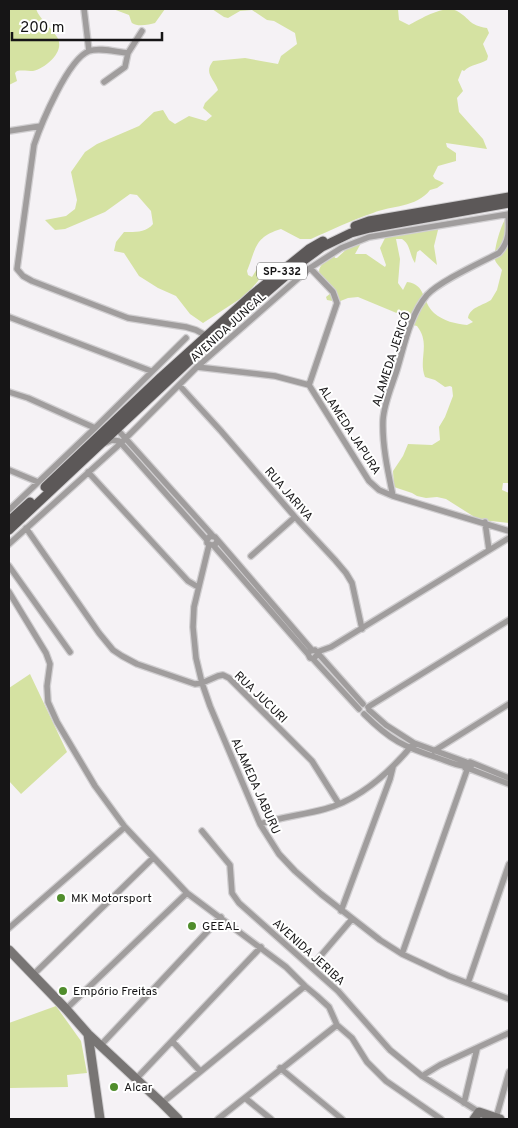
<svg xmlns="http://www.w3.org/2000/svg" width="518" height="1128" viewBox="0 0 518 1128" font-family="Overpass,sans-serif">
  <rect width="100%" height="100%" fill="#f5f2f5"/>
  <path fill="#d5e2a2" d="M9,9H36C40,20 51,27 57,37C66,51 46,68 33,71C28,71 22,70 17,71L15,73L17,81L9,85Z
    M113,9H165L155,23C149,25 137,27 132,23C131,22 130,17 129,15Z
    M212,9H398L399,20L409,25C420,19 445,4 457,11C471,19 468,25 487,28L489,33L483,44L488,56L487,60C479,65 471,64 464,71L462,70L458,80L463,91L457,98L459,112L483,139L487,149L446,143L447,147L456,153V161L438,166L433,176L435,179L444,183L437,188L430,190C416,208 392,205 373,213C352,220 331,230 311,239H300L281,229C254,237 256,249 247,271L248,275L252,277L257,269L261,268L263,273L258,281L246,295L203,323L190,314L176,296L158,288L139,276L124,253L114,251L116,242L124,232C134,232 146,233 153,224L151,211L137,195L130,194L105,212L65,229L55,230L45,220L66,216L75,209L77,200L71,172L85,152L97,144L139,126L154,112L163,110L169,120L175,124L189,116L206,121L212,116L203,108L205,103L218,90C215,79 203,74 213,61L245,58L278,64L281,56L297,44L295,33L274,21L267,20L252,10L240,11L228,18L224,17Z
    M509,214V483H503L502,490L509,493V523L491,521L484,523L446,499L437,497L426,498L417,496L412,493L394,487L393,471L403,456L408,444L432,445L440,440L439,427L445,417L453,396L452,387L450,386L445,387L435,380L425,377C418,359 431,344 417,326L404,323L405,319L399,314L358,297L348,298L338,302L327,300L326,297L332,292C317,274 312,269 334,255L335,258H337L350,246L358,244L360,245L355,254H366L385,267L386,265L380,248L387,234L436,226L438,230L434,246L437,265L420,250L417,252L415,263C409,254 411,245 402,239H396L400,259L398,283L403,290L407,282C426,284 422,302 434,313C443,321 456,324 467,325L473,322L468,318C470,307 482,306 491,300L497,290L502,270C500,267 496,263 495,260C493,250 502,220 509,214Z
    M30,674L67,752L21,794L9,781V688Z
    M56,1006L81,1041L87,1073L67,1075L68,1087L10,1088L9,1119V1023Z"/>
  <g fill="none" stroke-linecap="round" stroke-linejoin="round">
    <g stroke="#d1cfd1" stroke-width="8">
      <path id="street" d="M84,9L89,51
        M128,53C116,52 100,47 89,51C68,59 41,124 34,145L17,269L23,276L32,281L128,318L186,327L196,330L207,336
        M104,82L125,67L128,53L142,31
        M9,131L41,126
        M9,317L151,371
        M197,367L275,376L309,385L369,481L379,490L393,496L509,531
        M179,385L221,431L295,517L335,560L346,573L352,583L362,629
        M309,385L337,303L333,292L310,268
        M9,392L28,398L95,428
        M117,429L213,536
        M105,443L112,440L119,441L207,540
        M9,470L38,482
        M88,472L188,581L198,587
        M393,496C388,472 382,445 383,420C384,404 391,388 396,373C404,348 409,316 427,295C440,281 480,263 499,253C510,241 509,229 508,214
        M9,510L95,428L186,338
        M485,522L489,550
        M26,528L99,633L113,650L122,656L137,664L195,684L202,683L218,676L223,675L229,678L312,761L339,804
        M217,541L215,545H211L207,543V540L210,536L215,537L312,650
        M9,544L121,443L197,367L310,268L341,248L369,237L509,214
        M209,545L194,607L193,627L196,658L202,683L210,706L260,824L279,854L295,871L321,894L380,940L402,954L449,976L509,999
        M213,545L308,654
        M251,556L295,517
        M9,566L70,652
        M9,592L46,653L50,664L47,686L48,702L57,722L95,786L125,827L187,893L286,967L305,986L317,996L329,1007L337,1025L352,1038L367,1062L386,1081L441,1119
        M317,652L331,647L509,538
        M317,655L313,659L310,658L308,654L310,651L315,650L363,704
        M313,659L359,709
        M368,707L509,620
        M369,710L386,725L414,743L466,762
        M364,714C390,740 404,747 438,758C447,761 455,765 464,766
        M434,751L509,704
        M472,764L470,769L465,768V764L470,762L509,778
        M470,769L509,784
        M260,824C281,817 303,815 325,809C361,799 391,771 414,743
        M202,831L230,865L232,893L239,903L338,991L390,1050L422,1076L479,1112
        M341,911L390,779L393,767
        M9,928L125,827
        M402,954L467,770
        M312,966L352,919
        M33,975L153,858
        M468,983L509,864
        M66,1009L187,893
        M172,1041L200,1071
        M100,1046L221,917
        M280,1068L342,1119
        M422,1076L440,1065L509,1033
        M136,1079L261,947
        M245,1098L271,1119
        M162,1103L305,986
        M464,1103L477,1049
        M496,1118L509,1072
        M218,1119L337,1025"/>
    </g>
    <g stroke="#d1cfd1" stroke-width="11">
      <path id="secondary" d="M9,950L66,1009L88,1034L162,1103L178,1119
        M88,1034L100,1119
        M474,1119L479,1112L500,1119"/>
    </g>
    <g stroke="#d1cfd1" stroke-width="11">
      <path id="primary" d="M355,226L369,221L509,197
        M45,487L161,377L252,295L309,249L323,241
        M9,521L30,502
        M9,530L219,333L303,261L322,247L351,233L370,228L509,203"/>
    </g>
    <use href="#street" stroke="#a09d9d" stroke-width="5.5"/>
    <use href="#secondary" stroke="#787574" stroke-width="9"/>
    <use href="#primary" stroke="#5c5858" stroke-width="9"/>
  </g>
  <g fill="#508d2c" stroke="#fff" stroke-width="2">
    <circle cx="61" cy="898" r="5"/>
    <circle cx="192" cy="926" r="5"/>
    <circle cx="63" cy="991" r="5"/>
    <circle cx="114" cy="1087" r="5"/>
  </g>
  <g text-anchor="middle" stroke-width="4" stroke-linejoin="round" paint-order="stroke">
    <rect fill="#fff" stroke="#5c5b5c" stroke-width="1" x="257" y="262.5" width="50" height="17" rx="4"/>
    <g font-size="11" font-weight="bold" fill="#161516">
      <text x="282" y="275">SP-332</text>
    </g>
    <g font-size="12" fill="#161516" stroke="#fff">
      <text transform="translate(228 327) rotate(-42)" y="4">AVENIDA JUNCAL</text>
      <text transform="translate(391 359) rotate(-72)" y="4">ALAMEDA JERICÓ</text>
      <text transform="translate(350 430) rotate(57)" y="4">ALAMEDA JAPURA</text>
      <text transform="translate(289 494) rotate(49)" y="4">RUA JARIVA</text>
      <text transform="translate(261 697) rotate(44)" y="4">RUA JUCURI</text>
      <text transform="translate(256 786) rotate(66)" y="4">ALAMEDA JABURU</text>
      <text transform="translate(309 952) rotate(42)" y="4">AVENIDA JERIBA</text>
    </g>
    <g font-size="12" fill="#161516" stroke="#fff" text-anchor="start">
      <text x="71" y="902">MK Motorsport</text>
      <text x="202" y="930">GEEAL</text>
      <text x="73" y="995">Empório Freitas</text>
      <text x="124" y="1091">Alcar</text>
    </g>
  </g>
  <rect width="518" height="1128" fill="none" stroke="#161516" stroke-width="20"/>
  <path d="M12 32v8h150v-8" fill="none" stroke="#161516" stroke-width="2.5"/>
  <text x="20" y="32" font-size="15" fill="#161516" stroke="#ffffff" stroke-width="4" paint-order="stroke">200 m</text>
</svg>
